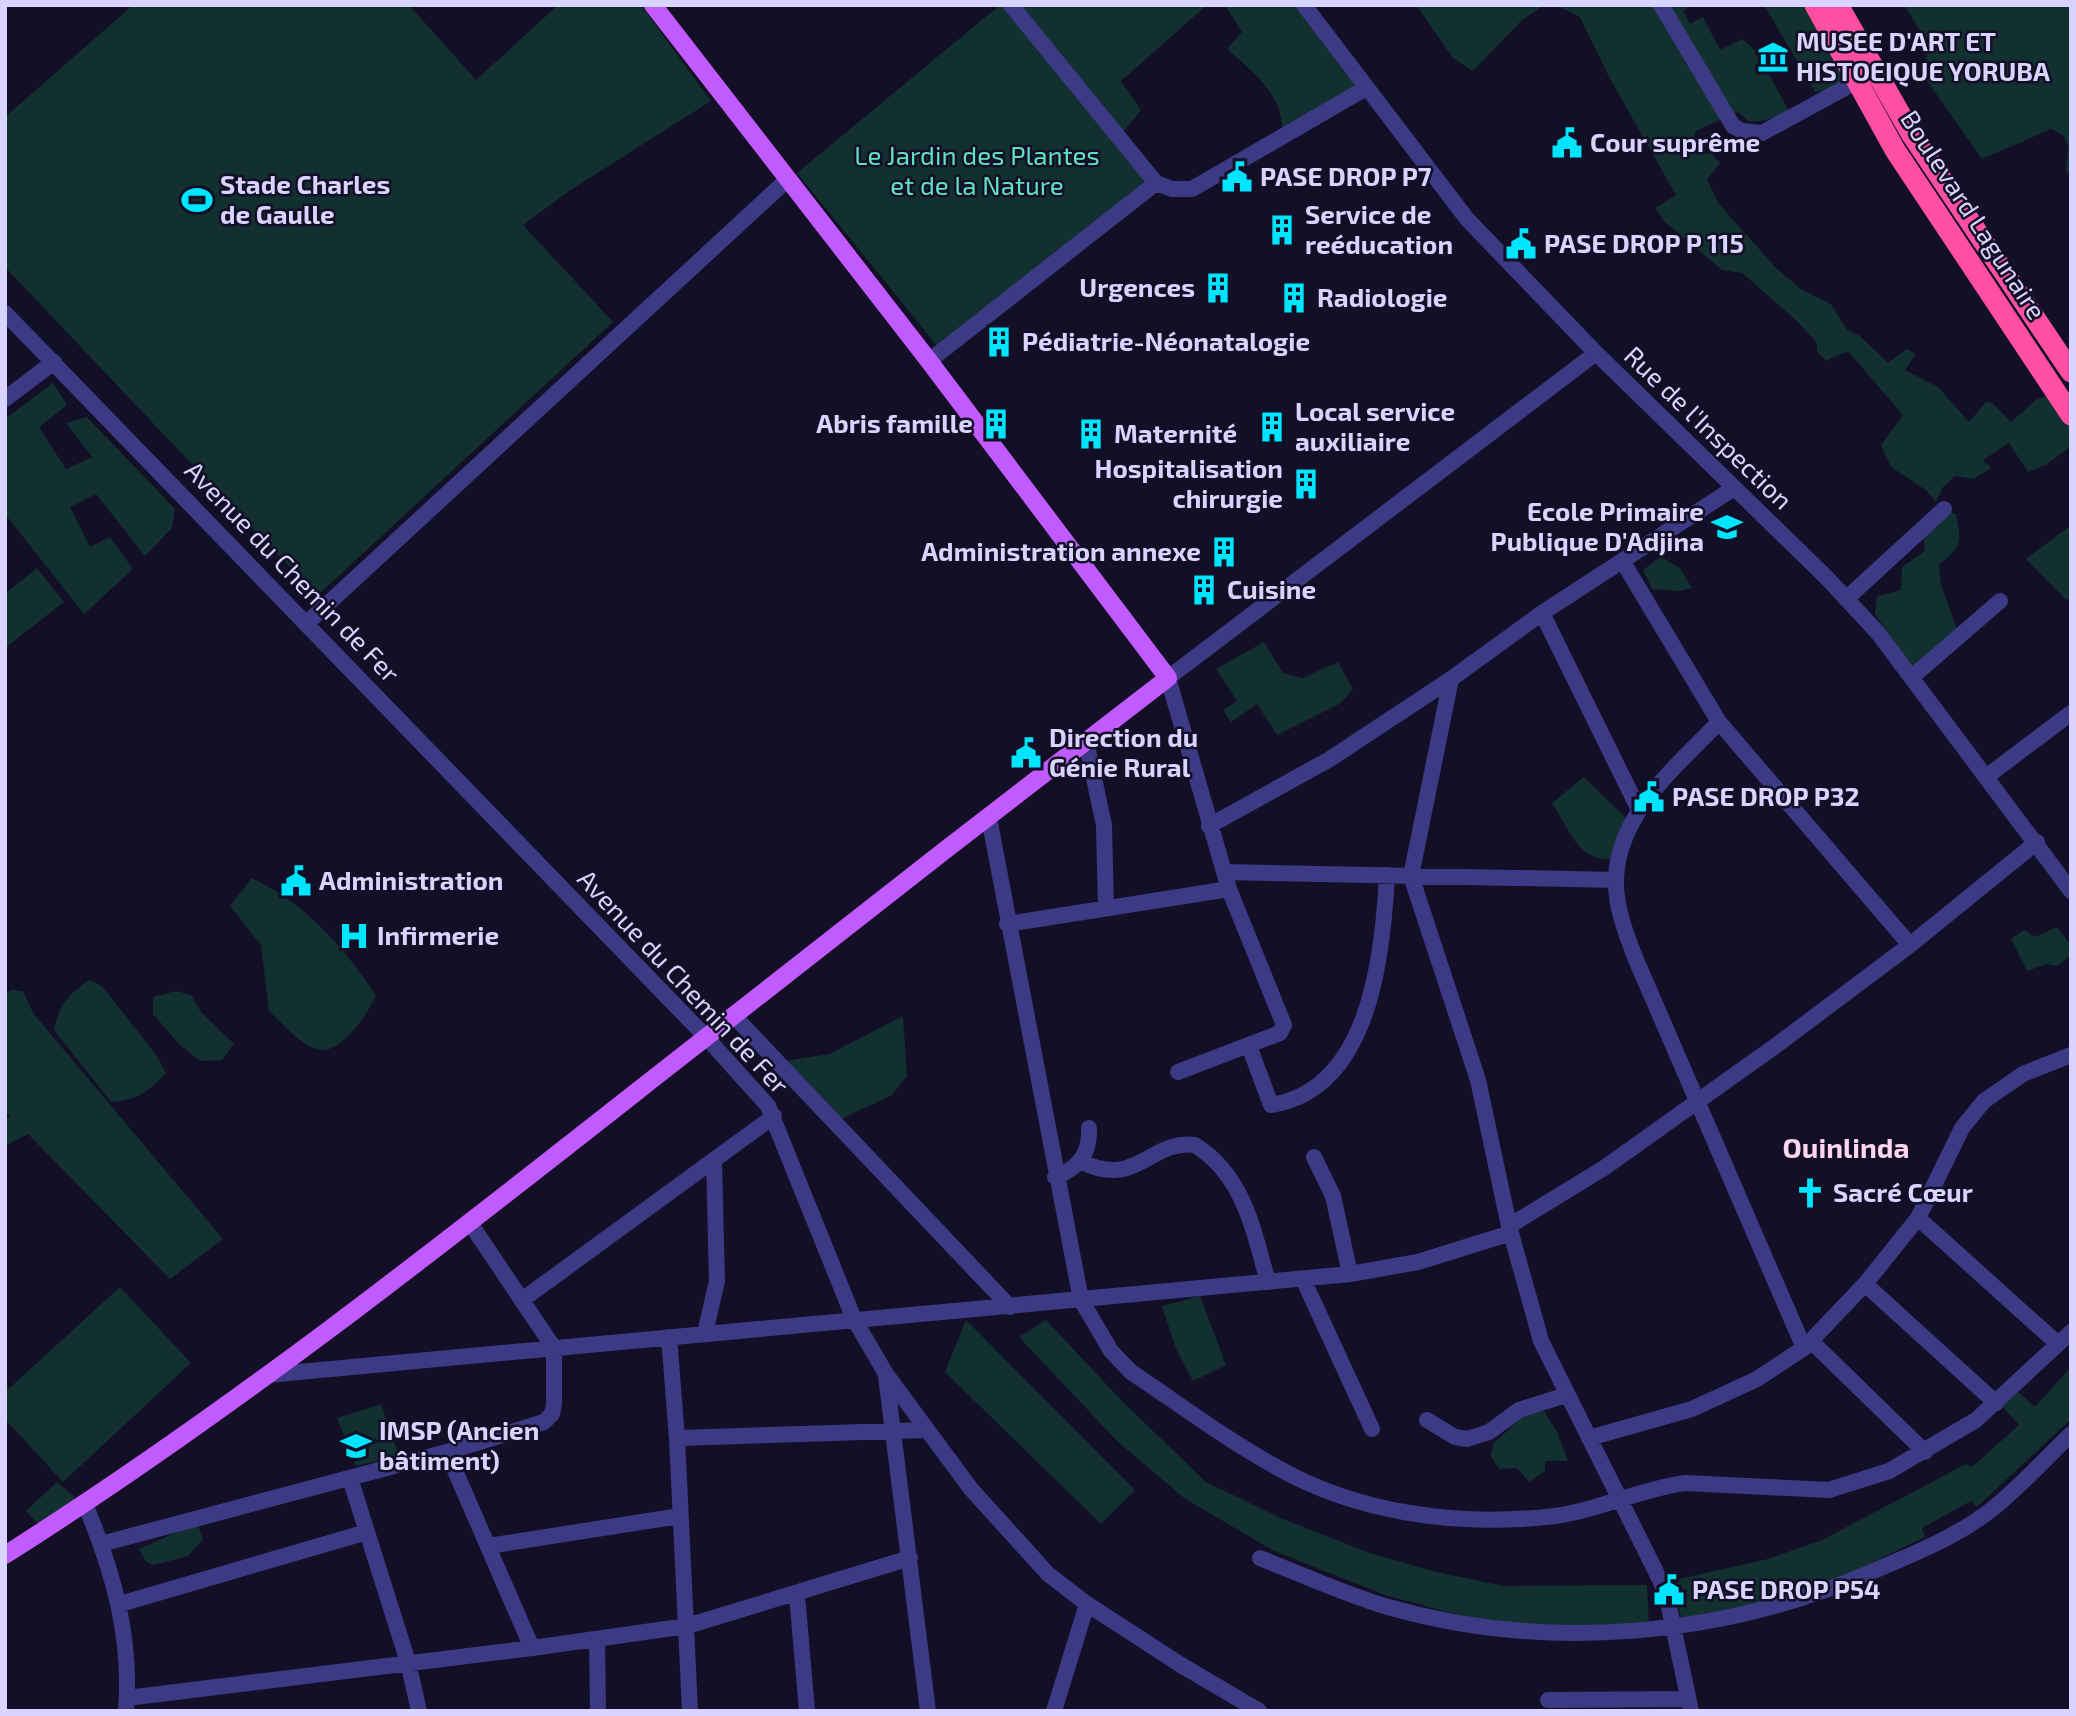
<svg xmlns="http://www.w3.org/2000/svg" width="2076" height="1716" viewBox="0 0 2076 1716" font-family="'Exo 2',sans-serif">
  <rect width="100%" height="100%" fill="#130f26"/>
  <path fill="#12302f" d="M133,5H409L476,80L558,5H641L711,101L569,191L523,225L613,322L317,596L5,267V117Z
    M1000,5H1004L1147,181L938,347L797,173Z
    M1011,5H1207L1121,81L1141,110L1119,137Z
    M1225,5H1303L1366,88L1282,136C1286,97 1254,73 1227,49L1242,32Z
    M1416,5H1544L1522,20L1473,71L1453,58Z
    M1555,5H1693L1683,11L1690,24L1703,17L1720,50L1742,39L1756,51L1789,111L1767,120L1750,122L1738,112L1696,131L1690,151L1712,154L1720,163L1707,179L1719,204L1776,268L1801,289L1831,304L1847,330L1860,336L1888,363L1907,349L1916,354L1905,370L1938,387L1969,422L1986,402H1991L2011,422L2036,400L2051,394L2071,422V446L2046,465L2028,472L2009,443L1983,460L1991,468L1974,479L1955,476L1943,487L1936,502L1926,490L1891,467L1881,445L1903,415L1848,351L1826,361L1817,351V343L1797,321L1742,273L1722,270L1664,221L1655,208L1676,195L1610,79L1580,17Z
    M1764,5H1808L1846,82L1831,89L1815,92Z
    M1904,5H2071V174L2066,172L2068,146L2064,136L2051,129L1982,159L1923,75C1934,50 1918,27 1904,5Z
    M53,383L67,405L39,427L66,469L92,457L66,423L87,417L175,509L172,528L145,556L96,494L70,507L90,547L110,537L133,569L84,614L5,514V419Z
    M1944,509L1956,514C1961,542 1963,546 1939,565L1941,585L1959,634L1921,669L1909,664L1875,614L1877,596L1901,590L1902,567L1925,551L1923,529Z
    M2071,525V597L2066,600L2026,559Z
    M1660,557L1680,568L1692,588L1679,591L1652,589L1643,570Z
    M37,568L64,602L5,648V594Z
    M1264,642L1283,673L1303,678L1338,662L1353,689L1341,703L1277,735L1257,704L1231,722L1223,710L1237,701L1216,669Z
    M1584,777L1628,820L1615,859C1578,863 1570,830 1552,803Z
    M252,878C305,903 344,947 376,995C369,1012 343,1052 321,1050C303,1048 282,1023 269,1011L261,945L230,906Z
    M2057,927L2071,945V955L2057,966L2047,964L2027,971L2011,939L2024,930L2035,937Z
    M89,980L102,986L157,1056L166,1073C150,1091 135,1101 111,1102L54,1030C59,1004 68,995 89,980Z
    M11,990L23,991L33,1013L223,1239L170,1279L28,1134L5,1146V1120L10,1117L5,1111V994Z
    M176,991L191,995L201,1012L234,1044L222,1060L200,1061L180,1045L153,1014V997Z
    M903,1016L907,1076L892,1095L835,1122L778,1062L829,1054Z
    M120,1287L191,1363L63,1482L5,1419V1392Z
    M1200,1296L1226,1365L1193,1381L1176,1349L1162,1306Z
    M966,1320L1135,1490L1101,1524L945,1372Z
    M1046,1320L1122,1401L1206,1482L1283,1519L1370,1553L1437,1572L1504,1586L1647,1585L1649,1626L1612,1633L1473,1619L1385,1595L1274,1551L1184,1498L1117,1441L1019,1337Z
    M2071,1367V1419L1977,1507L1971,1501L1922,1528L1925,1537L1842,1577L1774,1600L1682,1619L1670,1581L1768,1559L1822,1540L1966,1464L1972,1467L2019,1425L2002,1406L2018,1392L2035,1407Z
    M381,1404L399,1456L356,1466L337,1418Z
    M1542,1408L1557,1432L1568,1461H1545V1471L1529,1482L1517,1468L1499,1469L1491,1456L1493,1444L1522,1417Z
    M57,1482L79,1501L41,1527L26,1511Z
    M197,1523L203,1539L188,1556L154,1565L146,1562L139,1549Z"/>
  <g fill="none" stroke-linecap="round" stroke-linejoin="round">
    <path stroke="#3d3a85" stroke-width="16" d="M1011,5L1156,183L1172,189H1192L1366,88
      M1304,5L1467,219L1596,353L1827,578L1878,633L2071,891
      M1661,5L1733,126L1742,131L1762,133L1865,77
      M5,313L706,1037L768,1106L854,1319L886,1374L971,1489L1048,1574L1087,1604L1181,1665L1259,1711
      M929,361L1156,183
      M5,399L54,362
      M1623,562L1719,722L1910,945
      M1846,599L1944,509
      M1542,613L1639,810
      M307,623L788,179
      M1912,677L2000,601
      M1451,679L1411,876L1478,1080L1509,1226L1541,1341L1661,1582L1668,1602L1691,1711
      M1719,722C1677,766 1618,813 1616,879C1615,907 1627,937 1637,962L1804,1348
      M1086,741L1104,825L1106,908
      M1986,777L2071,713
      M989,818L1081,1300L1111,1351L1131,1372C1179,1404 1227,1440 1278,1468C1358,1513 1455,1526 1546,1517C1594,1513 1638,1489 1685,1483L1829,1490L1889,1471L1976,1420L2071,1332
      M1209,826L1330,759L1451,679L1542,613L1734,488
      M1224,872L1616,880
      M1007,924L1229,889
      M734,1016L1010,1307
      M1249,1046L1271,1105C1370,1090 1383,955 1387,875
      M1178,1072L1280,1033L1284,1025L1229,889L1168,678L1596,353
      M1314,1157L1333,1196L1350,1274
      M1082,1162C1137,1189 1150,1139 1195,1145C1244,1176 1253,1229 1268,1282
      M1055,1177C1079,1168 1090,1154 1089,1128
      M1918,1218L2058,1344
      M1509,1226L1604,1168L1778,1044L1910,945L2037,842
      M1303,1279L1372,1429
      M1865,1284L1996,1403
      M522,1300L774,1116
      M705,1333L717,1281L714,1160
      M669,1337L677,1438L690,1711
      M1812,1342L1925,1452
      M267,1375L1350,1274L1418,1262L1511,1233
      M886,1376L928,1711
      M1427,1420L1455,1437L1467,1439L1489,1432L1519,1410L1566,1395
      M677,1438L925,1430
      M1589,1438L1692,1409L1757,1379L1804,1348L1865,1284L1918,1218L1962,1128L1984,1101L2023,1074L2071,1055
      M447,1452L532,1648
      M350,1478L408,1662L419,1711
      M85,1504C113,1571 132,1637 126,1711
      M101,1544L447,1452L544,1422L552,1414L554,1404V1348L470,1223
      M488,1546L680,1516
      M1260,1558C1303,1575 1344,1594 1388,1607C1546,1652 1719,1637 1869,1573C1910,1555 1955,1538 1991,1510C2019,1488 2045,1459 2071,1434
      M797,1595L807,1711
      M120,1604L367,1532
      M597,1639L598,1711
      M127,1698L532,1648L687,1626L910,1558
      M1548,1700L1688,1699
      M1054,1711L1087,1604"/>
    <path stroke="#c25bff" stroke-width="18" d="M5,1555C232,1411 443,1244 654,1078C824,944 996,810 1168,678L929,361L653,5"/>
    <path stroke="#ff4fa3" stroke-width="21" d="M1815,5L1895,150L2071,415
      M1838,5L1912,135L2071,372"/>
  </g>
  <defs>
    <g id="museum-bare" transform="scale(2.415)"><path d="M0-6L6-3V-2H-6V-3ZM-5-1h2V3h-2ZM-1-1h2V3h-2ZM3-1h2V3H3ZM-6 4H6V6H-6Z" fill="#00e5ff" stroke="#130f26" stroke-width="2.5" paint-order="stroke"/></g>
    <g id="civic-bare" transform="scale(2.415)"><path d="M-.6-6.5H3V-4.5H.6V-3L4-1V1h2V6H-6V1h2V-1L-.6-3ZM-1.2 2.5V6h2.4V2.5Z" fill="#00e5ff" stroke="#130f26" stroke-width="2.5" paint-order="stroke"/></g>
    <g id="stadium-bare" transform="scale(2.415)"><path d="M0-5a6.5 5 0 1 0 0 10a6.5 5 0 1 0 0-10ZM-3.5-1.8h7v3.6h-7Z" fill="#00e5ff" stroke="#130f26" stroke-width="2.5" paint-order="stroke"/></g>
    <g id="building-bare" transform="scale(2.415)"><path d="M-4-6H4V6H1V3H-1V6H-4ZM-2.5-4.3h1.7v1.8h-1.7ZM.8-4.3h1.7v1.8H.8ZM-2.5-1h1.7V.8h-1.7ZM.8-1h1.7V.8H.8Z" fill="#00e5ff" stroke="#130f26" stroke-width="2.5" paint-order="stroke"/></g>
    <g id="school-bare" transform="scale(2.415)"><path d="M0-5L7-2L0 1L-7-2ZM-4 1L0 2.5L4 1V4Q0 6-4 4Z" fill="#00e5ff" stroke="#130f26" stroke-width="2.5" paint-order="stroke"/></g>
    <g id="hospital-bare" transform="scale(2.415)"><path d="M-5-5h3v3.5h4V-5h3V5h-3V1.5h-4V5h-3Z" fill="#00e5ff" stroke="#130f26" stroke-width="2.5" paint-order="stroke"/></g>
    <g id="church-bare" transform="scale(2.415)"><path d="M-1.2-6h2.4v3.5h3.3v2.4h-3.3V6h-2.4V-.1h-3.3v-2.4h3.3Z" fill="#00e5ff" stroke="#130f26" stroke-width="2.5" paint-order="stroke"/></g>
    <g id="university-bare" transform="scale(2.415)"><path d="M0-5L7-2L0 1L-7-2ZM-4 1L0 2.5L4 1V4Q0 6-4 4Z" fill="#00e5ff" stroke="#130f26" stroke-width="2.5" paint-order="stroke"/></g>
  </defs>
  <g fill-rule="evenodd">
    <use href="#museum-bare" x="1773" y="57"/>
    <use href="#civic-bare" x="1567" y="143"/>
    <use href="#civic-bare" x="1237" y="177"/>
    <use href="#stadium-bare" x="197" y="200"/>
    <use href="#building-bare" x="1282" y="230"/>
    <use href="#civic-bare" x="1521" y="244"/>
    <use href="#building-bare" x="1218" y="288"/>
    <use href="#building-bare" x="1294" y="298"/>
    <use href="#building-bare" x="999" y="342"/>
    <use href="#building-bare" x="996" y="424"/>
    <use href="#building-bare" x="1272" y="427"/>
    <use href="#building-bare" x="1091" y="434"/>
    <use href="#building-bare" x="1306" y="484"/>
    <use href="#school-bare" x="1727" y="527"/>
    <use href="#building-bare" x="1224" y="552"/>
    <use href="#building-bare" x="1204" y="590"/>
    <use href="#civic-bare" x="1026" y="753"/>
    <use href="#civic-bare" x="1649" y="797"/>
    <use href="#civic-bare" x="296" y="881"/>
    <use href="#hospital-bare" x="354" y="936"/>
    <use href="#church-bare" x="1810" y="1193"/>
    <use href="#university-bare" x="356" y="1446"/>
    <use href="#civic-bare" x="1669" y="1590"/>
  </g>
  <g text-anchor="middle" stroke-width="5" stroke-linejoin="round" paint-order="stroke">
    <g font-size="26" font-weight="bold" fill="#d9d4ff" stroke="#130f26" text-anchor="start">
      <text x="1796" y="51">MUSEE D'ART ET<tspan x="1796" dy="30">HISTOEIQUE YORUBA</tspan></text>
      <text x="1590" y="152">Cour suprême</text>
      <text x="1260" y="186">PASE DROP P7</text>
      <text x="220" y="194">Stade Charles<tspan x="220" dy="30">de Gaulle</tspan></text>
      <text x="1305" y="224">Service de<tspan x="1305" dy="30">reéducation</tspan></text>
      <text x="1544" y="253">PASE DROP P 115</text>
      <text x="1195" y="297" text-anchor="end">Urgences</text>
      <text x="1317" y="307">Radiologie</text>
      <text x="1022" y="351">Pédiatrie-Néonatalogie</text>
      <text x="1295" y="421">Local service<tspan x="1295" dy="30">auxiliaire</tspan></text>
      <text x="973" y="433" text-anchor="end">Abris famille</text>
      <text x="1114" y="443">Maternité</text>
      <text x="1283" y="478" text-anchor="end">Hospitalisation<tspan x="1283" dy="30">chirurgie</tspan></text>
      <text x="1704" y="521" text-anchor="end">Ecole Primaire<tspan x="1704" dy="30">Publique D'Adjina</tspan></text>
      <text x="1201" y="561" text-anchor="end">Administration annexe</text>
      <text x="1227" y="599">Cuisine</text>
      <text x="1049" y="747">Direction du<tspan x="1049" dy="30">Génie Rural</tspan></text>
      <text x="1672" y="806">PASE DROP P32</text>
      <text x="319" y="890">Administration</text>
      <text x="377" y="945">Infirmerie</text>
      <text x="1833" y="1202">Sacré Cœur</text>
      <text x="379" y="1440">IMSP (Ancien<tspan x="379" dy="30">bâtiment)</tspan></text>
      <text x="1692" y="1599">PASE DROP P54</text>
    </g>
    <g font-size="26" fill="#5fe0c0" stroke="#130f26">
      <text x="977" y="165">Le Jardin des Plantes<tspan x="977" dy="30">et de la Nature</tspan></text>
    </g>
    <g font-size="26" fill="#d9d4ff" stroke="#130f26">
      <text transform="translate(1973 215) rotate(57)" y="9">Boulevard Lagunaire</text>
      <text transform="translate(1708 428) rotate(44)" y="9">Rue de l'Inspection</text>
      <text transform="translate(292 572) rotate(46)" y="9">Avenue du Chemin de Fer</text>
      <text transform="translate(683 982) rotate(47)" y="9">Avenue du Chemin de Fer</text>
    </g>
    <g font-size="28" font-weight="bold" fill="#ffd6f0" stroke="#130f26">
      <text x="1846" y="1158">Ouinlinda</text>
    </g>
  </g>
  <rect width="2076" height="1716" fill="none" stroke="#d9d4ff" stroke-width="14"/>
</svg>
